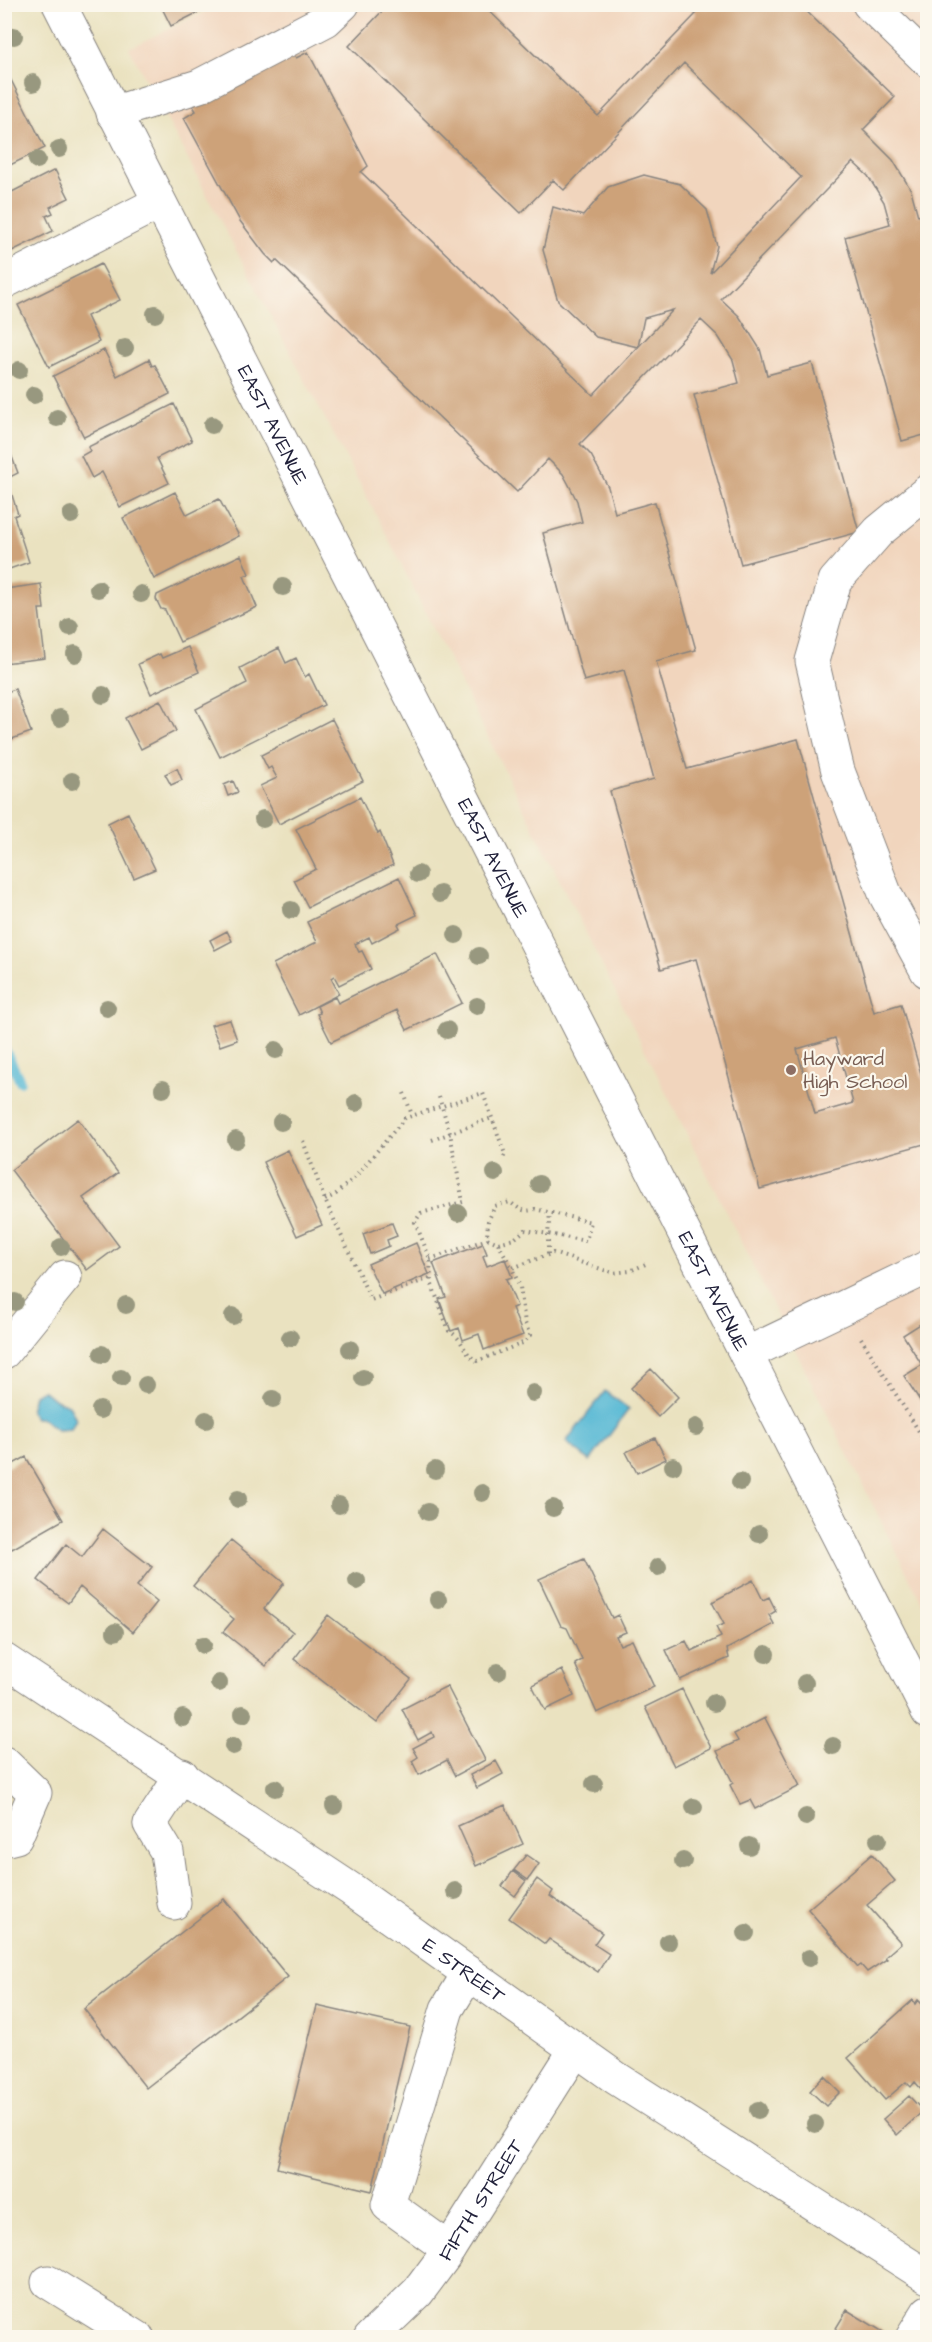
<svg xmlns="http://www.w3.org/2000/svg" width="932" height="2342" viewBox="0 0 932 2342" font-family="'Architects Daughter',sans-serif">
  <rect width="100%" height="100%" fill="#fbf7ec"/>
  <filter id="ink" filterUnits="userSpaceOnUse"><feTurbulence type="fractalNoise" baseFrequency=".0167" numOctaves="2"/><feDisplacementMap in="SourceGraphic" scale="12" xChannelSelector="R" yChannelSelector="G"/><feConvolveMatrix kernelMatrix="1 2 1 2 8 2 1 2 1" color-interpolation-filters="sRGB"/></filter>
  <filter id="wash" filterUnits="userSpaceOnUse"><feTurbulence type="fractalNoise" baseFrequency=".008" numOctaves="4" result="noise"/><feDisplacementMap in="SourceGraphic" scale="24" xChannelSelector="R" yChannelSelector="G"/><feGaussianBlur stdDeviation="1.35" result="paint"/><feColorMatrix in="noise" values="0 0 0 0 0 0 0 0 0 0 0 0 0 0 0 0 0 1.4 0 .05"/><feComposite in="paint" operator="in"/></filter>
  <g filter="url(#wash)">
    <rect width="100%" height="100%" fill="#eae2c0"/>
    <path fill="#f1d5bd" d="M222,4L927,5V1613L382,526L129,48Z"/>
    <path fill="#55b8d4" stroke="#3c6d88" stroke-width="1.5" d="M43,1390L55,1400L69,1405L76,1419L71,1429L57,1430L42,1418H35L30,1411L34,1395Z
      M605,1391L629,1409L590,1461L566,1442Z"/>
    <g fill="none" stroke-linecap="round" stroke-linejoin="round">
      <path stroke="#55b8d4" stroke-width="10" d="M4,1048L20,1081"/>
    </g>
    <g id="blocks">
      <path fill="#cda279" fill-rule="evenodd" d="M160,4H215L171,26Z
        M389,4H482L598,116L696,14L687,4H799L895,97L863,130L893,160L911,190L918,216L928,214V434L902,441L845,237L890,224L884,202L868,176L853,162L721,299L739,316L760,349L767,375L812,363L859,532L741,564L694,395L739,383L733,360L718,336L701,320L580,444L591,455L608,487L615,513L655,502L696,650L656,661L687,769L798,739L874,1012L901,1004L928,1098V1143L760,1189L696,959L661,969L610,791L654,779L624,670L584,681L543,533L582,522L577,501L568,483L563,474L548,459L517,492L276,260L274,263L265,254L240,221L184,118L196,111L193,106L292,51L296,58L308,52L368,166L361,172L593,395L673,310L644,318L638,347L596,337L558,301L543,250L553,207L583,216L608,187L644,175L680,184L707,210L717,246L710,273L801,177L684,63L564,190L553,180L521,213L349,46ZM835,1038L853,1103L815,1114L797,1049Z
        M9,76L45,148L4,168V78Z
        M55,170L69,198L50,207L53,213L46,216L53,231L10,252L4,240V196Z
        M101,264L120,300L87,316L99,342L49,367L18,305Z
        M104,350L117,376L149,359L152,366L155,365L170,394L84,437L53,376Z
        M174,404L192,441L157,458L169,483L120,507L102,472L92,478L81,456L90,451L88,447Z
        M4,436L18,473L4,480Z
        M10,489L18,514L14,516L29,562L4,571V491Z
        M175,492L187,515L219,499L239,536L154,579L123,518Z
        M241,555L249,574L244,576L257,607L180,642L165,610L161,609L156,599L157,595Z
        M41,584L44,609H39L45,658L4,663V605H7L5,589Z
        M188,647L199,672L151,694L138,664L160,654L162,658Z
        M279,648L286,663L296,658L305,677L309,674L324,705L220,757L196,709L247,683L240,668Z
        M15,689L31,732L4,742V693Z
        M160,700L176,731L141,749L125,718Z
        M332,719L363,781L279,824L260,786L277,778L271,767L268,769L261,755Z
        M177,768L182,780L171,785L165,774Z
        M233,781L238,792L228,796L224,785Z
        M360,797L378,834L380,832L393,865L308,907L294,880L316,869L296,829Z
        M128,813L155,869L134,878L108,823Z
        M399,877L417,915L398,924L400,928L372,943L369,937L355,944L359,952L362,951L371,969L339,985L334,976L331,978L339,994L299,1015L273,964L317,942L307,922Z
        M227,931L232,941L215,950L210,940Z
        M437,954L462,1003L407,1030L397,1010L331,1042L317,1014L320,1013L317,1006L335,997L338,1003Z
        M230,1020L237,1040L220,1046L211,1025Z
        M78,1119L118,1173L83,1198L119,1246L87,1270L11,1170Z
        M288,1150L322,1225L297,1236L263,1162Z
        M392,1223L397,1236L387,1240L389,1246L370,1254L363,1234Z
        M416,1243L429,1274L382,1294L368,1264Z
        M483,1244L487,1254L483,1256L487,1266L505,1259L512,1277L506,1279L517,1306L512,1308L523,1335L484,1350L479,1334L463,1340L459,1328L451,1331L439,1299L446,1297L433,1263Z
        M928,1319V1413L904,1376L922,1365L903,1335Z
        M651,1369L678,1397L658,1417L631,1388Z
        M655,1438L666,1459L637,1473L626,1452Z
        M26,1457L63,1520L12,1549L4,1537V1469Z
        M103,1529L152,1567L137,1586L157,1602L133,1632L80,1587L68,1603L38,1580L66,1544L82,1557Z
        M231,1540L284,1583L264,1609L293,1632L266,1666L223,1632L234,1619L193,1586Z
        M584,1559L612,1618L618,1615L626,1632L616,1636L620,1645L632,1640L654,1687L597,1713L575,1664L582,1660L567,1628L561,1626L539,1579Z
        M753,1580L763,1600L769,1597L776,1611L769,1615L774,1624L727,1649L729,1658L680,1680L666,1650L686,1641L691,1651L721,1637L716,1627L724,1624L712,1602Z
        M328,1615L411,1679L377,1723L294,1659Z
        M562,1670L574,1696L545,1710L532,1685Z
        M447,1686L485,1760L455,1776L447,1760L419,1775L412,1761L418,1757L413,1748L434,1737L432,1732L418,1740L402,1709Z
        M682,1689L711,1748L674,1766L645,1707Z
        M765,1718L800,1786L755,1809L750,1800L740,1804L730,1785L733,1783L717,1751L738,1741L734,1734Z
        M496,1761L503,1774L477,1788L470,1775Z
        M505,1805L523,1844L476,1866L458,1826Z
        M872,1854L895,1881L867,1905L901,1943L885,1957L887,1959L867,1972L861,1965L858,1967L808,1909Z
        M526,1855L539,1864L528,1880L514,1870Z
        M513,1871L526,1881L515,1896L502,1886Z
        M537,1879L553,1891L550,1896L602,1933L594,1944L609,1954L598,1972L549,1939L545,1944L509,1918Z
        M224,1899L288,1977L146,2088L84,2009Z
        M913,2000L915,2004L918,2000L928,2010V2085L922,2090L915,2082L911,2087L906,2082L885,2100L848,2058Z
        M317,2006L410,2027L372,2191L277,2168Z
        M824,2076L840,2092L826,2106L810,2091Z
        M909,2096L923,2111L897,2135L883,2119Z
        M847,2310L890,2336L889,2338H830Z"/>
    </g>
  </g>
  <g filter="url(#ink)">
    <use href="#blocks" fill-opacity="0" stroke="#86827e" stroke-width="1.5"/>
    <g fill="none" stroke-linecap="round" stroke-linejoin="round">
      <g stroke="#86827e" stroke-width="35">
        <g id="minor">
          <path id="s1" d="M59,4L928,1712"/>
          <path d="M869,4L928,61"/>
          <path d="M113,113L199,86L326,20L343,4"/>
          <path d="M4,282L158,203"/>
          <path d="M927,971L886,896L838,771L812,661L835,581L879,531L928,491"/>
          <path d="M4,1352L65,1277"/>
          <path d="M746,1354L928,1267"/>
          <path id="s2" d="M4,1660L352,1890L616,2078L928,2277"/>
          <path d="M4,1763L35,1793L16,1837L4,1840"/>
          <path d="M174,1903L167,1852L150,1824L182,1775"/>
          <path d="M449,2249L388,2205L447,2009L469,1973"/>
          <path d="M48,2282L138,2338"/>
          <path id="s3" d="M370,2338L418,2292L444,2257L576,2049"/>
          <path d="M912,2338L928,2312"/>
        </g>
      </g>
      <path stroke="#86827e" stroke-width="4" stroke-dasharray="1.5 4.5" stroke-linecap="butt" d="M404,1093L412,1115
        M439,1097L450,1133L463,1202L421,1213L415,1222L430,1259L431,1282L449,1331C464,1339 461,1351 477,1361L525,1342L530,1335L525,1323L520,1287L512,1268L553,1253L613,1273L630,1271L648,1263
        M432,1140L492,1118
        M303,1141L325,1200L371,1300L430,1278
        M325,1200L336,1194L356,1176L405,1118L483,1093L505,1154L502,1161
        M498,1243L512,1268
        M548,1254V1234L525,1230L514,1239L498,1243L487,1238L488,1221L495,1206L510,1202C519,1209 524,1213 535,1209L591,1222L586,1241L548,1234L550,1213
        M430,1259L488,1239
        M861,1338L928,1446"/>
      <use href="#minor" stroke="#fff" stroke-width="33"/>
    </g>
    <g fill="#98987f">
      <circle cx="14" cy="36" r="9"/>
      <circle cx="33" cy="83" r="9"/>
      <circle cx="59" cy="149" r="9"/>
      <circle cx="37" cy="160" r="9"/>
      <circle cx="155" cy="314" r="9"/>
      <circle cx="125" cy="348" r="9"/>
      <circle cx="19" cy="370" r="9"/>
      <circle cx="34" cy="395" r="9"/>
      <circle cx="57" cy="418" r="9"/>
      <circle cx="212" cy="425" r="9"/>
      <circle cx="71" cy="515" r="9"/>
      <circle cx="283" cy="587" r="9"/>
      <circle cx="98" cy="589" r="9"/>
      <circle cx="141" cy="594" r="9"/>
      <circle cx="70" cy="627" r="9"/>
      <circle cx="75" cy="654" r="9"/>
      <circle cx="103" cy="695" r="9"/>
      <circle cx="60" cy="718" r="9"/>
      <circle cx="72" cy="781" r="9"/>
      <circle cx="263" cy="819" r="9"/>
      <circle cx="418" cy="874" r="9"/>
      <circle cx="440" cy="894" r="9"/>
      <circle cx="291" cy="910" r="9"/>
      <circle cx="456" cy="935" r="9"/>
      <circle cx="479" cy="956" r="9"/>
      <circle cx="477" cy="1006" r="9"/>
      <circle cx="107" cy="1008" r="9"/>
      <circle cx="447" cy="1030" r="9"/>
      <circle cx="276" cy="1050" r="9"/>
      <circle cx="163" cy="1089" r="9"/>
      <circle cx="356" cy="1103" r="9"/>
      <circle cx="281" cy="1122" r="9"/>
      <circle cx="236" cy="1140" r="9"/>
      <circle cx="495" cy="1173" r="9"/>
      <circle cx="539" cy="1184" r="9"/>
      <circle cx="458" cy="1213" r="9"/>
      <circle cx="61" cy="1247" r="9"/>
      <circle cx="15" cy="1302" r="9"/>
      <circle cx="126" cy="1305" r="9"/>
      <circle cx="233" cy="1316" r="9"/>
      <circle cx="290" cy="1338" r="9"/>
      <circle cx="350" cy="1349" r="9"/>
      <circle cx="102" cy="1354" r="9"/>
      <circle cx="121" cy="1378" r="9"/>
      <circle cx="363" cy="1378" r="9"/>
      <circle cx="146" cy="1385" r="9"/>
      <circle cx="533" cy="1393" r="9"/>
      <circle cx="273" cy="1399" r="9"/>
      <circle cx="100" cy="1410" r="9"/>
      <circle cx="206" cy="1420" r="9"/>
      <circle cx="696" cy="1427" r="9"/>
      <circle cx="673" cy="1466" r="9"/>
      <circle cx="435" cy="1470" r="9"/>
      <circle cx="740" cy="1482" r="9"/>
      <circle cx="482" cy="1493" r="9"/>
      <circle cx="238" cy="1499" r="9"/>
      <circle cx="339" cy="1505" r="9"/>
      <circle cx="553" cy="1508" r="9"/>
      <circle cx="428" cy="1512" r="9"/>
      <circle cx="759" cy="1534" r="9"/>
      <circle cx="658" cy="1567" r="9"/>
      <circle cx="357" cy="1581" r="9"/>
      <circle cx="438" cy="1600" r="9"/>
      <circle cx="115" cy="1632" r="9"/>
      <circle cx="203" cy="1645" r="9"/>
      <circle cx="766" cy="1654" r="9"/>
      <circle cx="498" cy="1672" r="9"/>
      <circle cx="219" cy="1683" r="9"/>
      <circle cx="805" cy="1683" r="9"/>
      <circle cx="714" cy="1703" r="9"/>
      <circle cx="243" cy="1714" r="9"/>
      <circle cx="183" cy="1718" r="9"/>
      <circle cx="233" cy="1746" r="9"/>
      <circle cx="833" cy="1746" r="9"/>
      <circle cx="594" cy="1784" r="9"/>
      <circle cx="275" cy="1788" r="9"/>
      <circle cx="334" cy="1806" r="9"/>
      <circle cx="694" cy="1807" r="9"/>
      <circle cx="806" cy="1817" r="9"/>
      <circle cx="878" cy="1840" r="9"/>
      <circle cx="749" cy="1846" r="9"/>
      <circle cx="683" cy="1861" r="9"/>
      <circle cx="455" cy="1891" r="9"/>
      <circle cx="746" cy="1933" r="9"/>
      <circle cx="668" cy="1942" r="9"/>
      <circle cx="809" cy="1958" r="9"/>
      <circle cx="758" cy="2110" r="9"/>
      <circle cx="815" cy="2124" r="9"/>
    </g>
  </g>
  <circle fill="#8d6e63" stroke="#fbf7ec" stroke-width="2" cx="791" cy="1070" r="6"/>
  <g text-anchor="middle" stroke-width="4.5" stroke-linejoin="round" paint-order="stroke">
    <g font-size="20" fill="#22223b" stroke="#fbf7ec">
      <text dy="7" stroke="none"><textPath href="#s1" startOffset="472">EAST AVENUE</textPath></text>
      <text dy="7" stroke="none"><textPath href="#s1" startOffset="958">EAST AVENUE</textPath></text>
      <text dy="7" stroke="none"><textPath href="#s1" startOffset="1444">EAST AVENUE</textPath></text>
      <text dy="7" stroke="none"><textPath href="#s2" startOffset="555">E STREET</textPath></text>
      <text dy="7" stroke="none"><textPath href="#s3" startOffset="178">FIFTH STREET</textPath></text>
    </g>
    <g font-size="20" fill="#785e54" stroke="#fbf7ec" text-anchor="start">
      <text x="803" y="1065">Hayward<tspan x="803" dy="23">High School</tspan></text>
    </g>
  </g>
  <rect width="932" height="2342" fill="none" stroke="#fbf7ec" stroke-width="24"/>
</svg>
